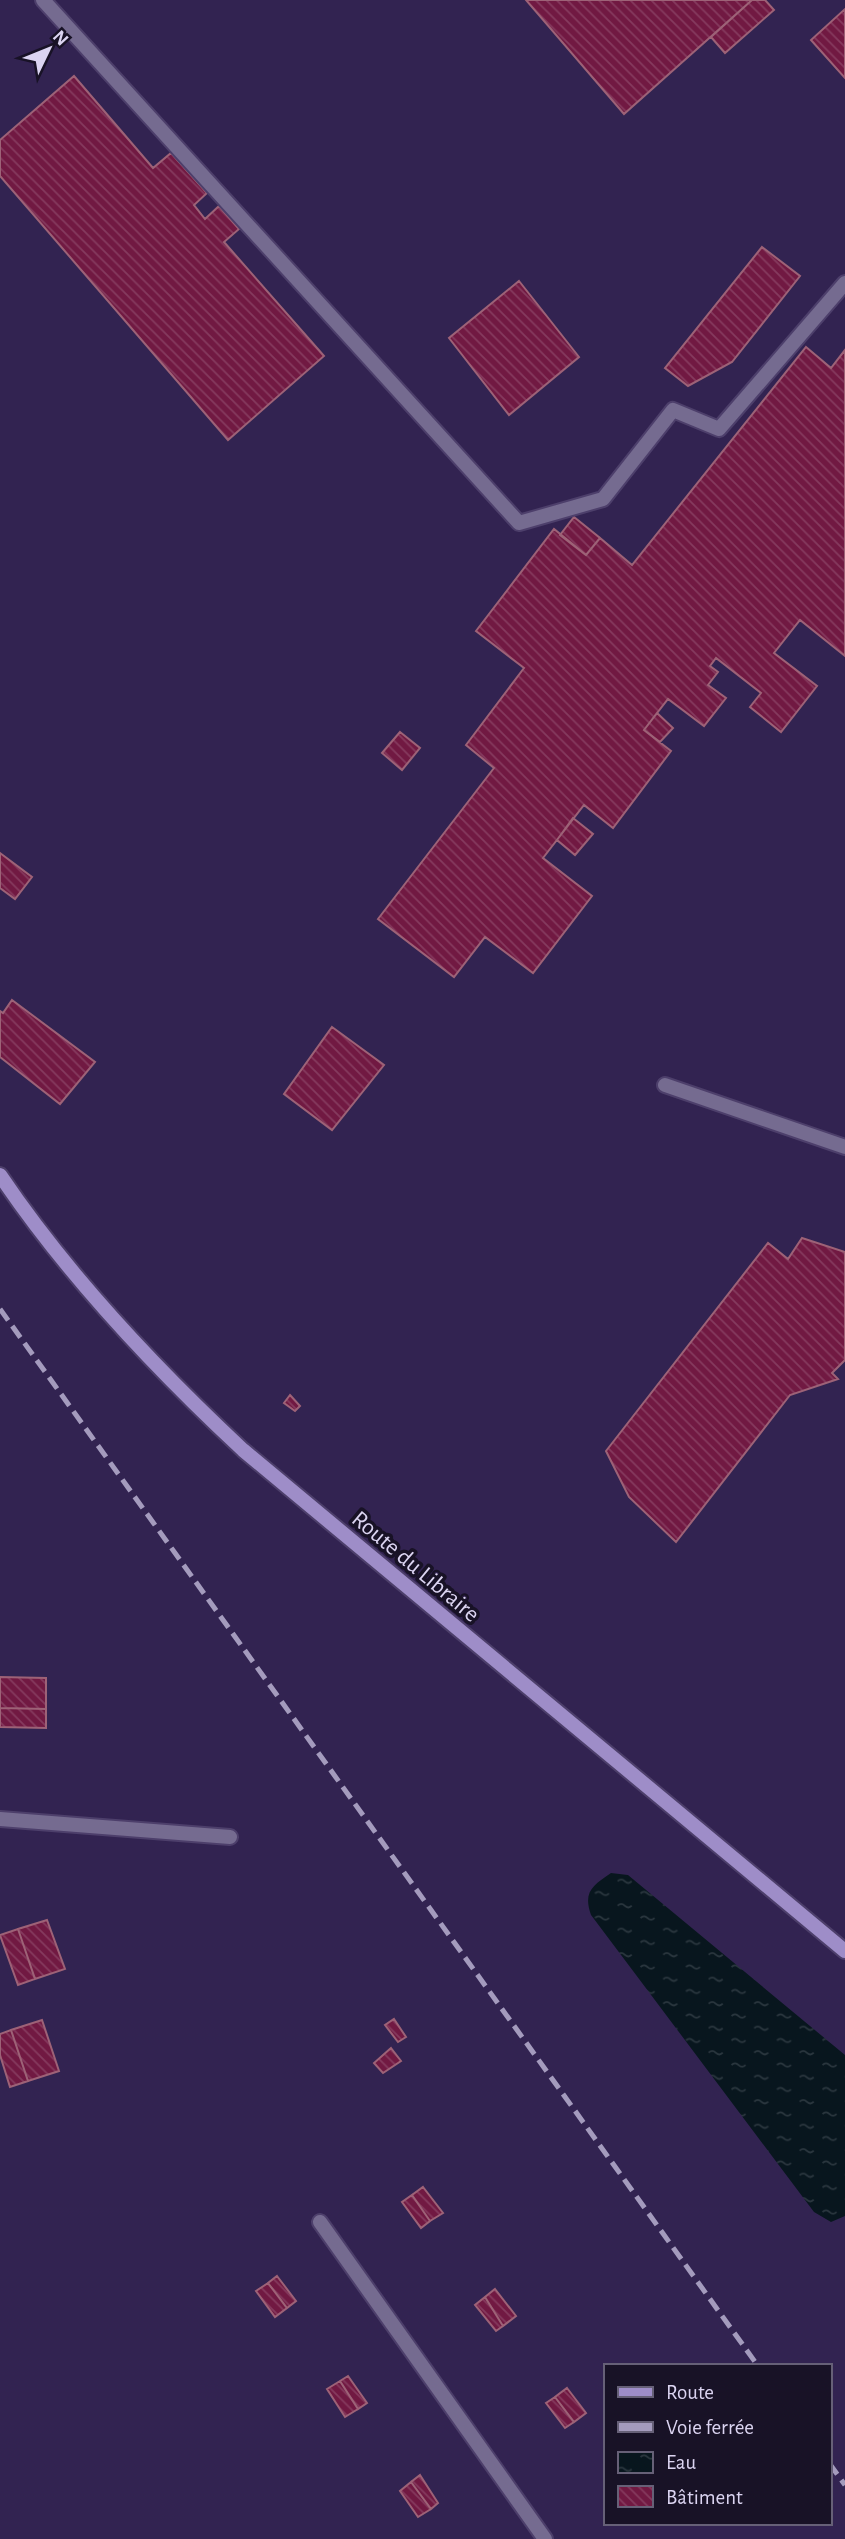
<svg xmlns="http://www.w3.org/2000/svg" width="845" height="2539" viewBox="0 0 845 2539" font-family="'Alegreya Sans',sans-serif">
  <defs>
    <pattern id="water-ripples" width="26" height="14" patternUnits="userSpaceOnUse" patternTransform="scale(1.75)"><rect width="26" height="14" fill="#08161e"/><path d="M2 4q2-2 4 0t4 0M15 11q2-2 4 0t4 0" fill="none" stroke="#2b373f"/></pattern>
    <pattern id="building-back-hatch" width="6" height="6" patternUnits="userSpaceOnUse" patternTransform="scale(1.75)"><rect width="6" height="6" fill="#711942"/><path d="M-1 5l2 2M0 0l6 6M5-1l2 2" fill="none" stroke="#853a5e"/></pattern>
  </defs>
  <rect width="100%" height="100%" fill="#322351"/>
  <path fill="url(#water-ripples)" d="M611,1873L628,1875L845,2055V2216L831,2222L814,2212L591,1915C583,1892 592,1886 611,1873Z"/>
  <path fill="url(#building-back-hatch)" stroke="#9d6277" stroke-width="2" d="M526,0H752L624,114Z
    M752,0H765L774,10L725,53L711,37Z
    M845,9V78L811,40Z
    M74,76L153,168L171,153L207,193L194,205L205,219L219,206L239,229L224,242L324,356L228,440L0,176V140Z
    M762,247L800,276L732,362L688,386L665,368Z
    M519,281L579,357L509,415L449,338Z
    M806,347L831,368L845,350V656L800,620L774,653L817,686L781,732L750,707L761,693L716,658L710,666L718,672L708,685L726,698L704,726L668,699L644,730L671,751L613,828L584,805L543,858L592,896L533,973L485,937L454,977L378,919L494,768L466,745L524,668L476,631L554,529L586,555L600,538L632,565Z
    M574,517L600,538L586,555L560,535Z
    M657,713L673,728L660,742L644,730Z
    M400,732L420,748L402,770L382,753Z
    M573,818L593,834L575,855L557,840Z
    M0,853L32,877L15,899L0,888Z
    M12,1000L95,1062L60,1104L0,1057V1011L3,1013Z
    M332,1027L384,1065L332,1130L284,1094Z
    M802,1238L845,1252V1360L832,1373L838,1379L790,1395L676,1542L629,1497L606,1451L768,1243L788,1259Z
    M290,1395L300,1406L295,1411L284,1403Z
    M0,1677L46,1678V1709L0,1708Z
    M0,1708L46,1709V1728L0,1727Z
    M47,1920L65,1969L35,1979L18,1929Z
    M18,1929L35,1979L18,1985L0,1935Z
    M394,2019L406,2037L398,2042L385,2025Z
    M42,2020L59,2071L28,2081L11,2030Z
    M11,2030L28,2081L10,2087L0,2055V2034Z
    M391,2048L401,2061L383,2073L374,2063Z
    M423,2187L443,2213L430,2221L412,2195Z
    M412,2195L430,2221L421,2228L402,2202Z
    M277,2276L296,2301L287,2308L268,2283Z
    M268,2283L287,2308L275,2317L256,2291Z
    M495,2289L516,2316L503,2326L485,2297Z
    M485,2297L503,2326L496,2331L475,2305Z
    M348,2376L367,2403L358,2409L340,2381Z
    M340,2381L358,2409L345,2417L327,2389Z
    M567,2388L586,2413L574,2422L555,2397Z
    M555,2397L574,2422L565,2428L546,2403Z
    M420,2475L438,2503L431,2509L411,2482Z
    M411,2482L431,2509L418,2517L400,2491Z"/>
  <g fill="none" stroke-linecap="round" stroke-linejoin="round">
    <g stroke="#4d3f6b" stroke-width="18">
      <path id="lane" d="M43,0L519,523L603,499L673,410L719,429L845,283
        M320,2222L545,2539"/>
    </g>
    <g stroke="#4d3f6b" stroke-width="18">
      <path id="street" d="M665,1085L845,1147
        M0,1819L230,1837"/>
    </g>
    <g stroke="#4d3f6b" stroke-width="18">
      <path id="secondary" d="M0,1175C68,1276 154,1367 243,1450L845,1951"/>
    </g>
    <use href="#lane" stroke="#756b90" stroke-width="14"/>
    <use href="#street" stroke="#756b90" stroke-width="14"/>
    <use href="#secondary" stroke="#9e8dc8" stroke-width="14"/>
    <path stroke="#a49bbd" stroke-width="5" stroke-dasharray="14 7" stroke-linecap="butt" d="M0,1309L758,2366
      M829,2463L845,2485"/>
  </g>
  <g text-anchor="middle" stroke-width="7" stroke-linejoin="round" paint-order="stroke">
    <g font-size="24" fill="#dbd4f1" stroke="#181226">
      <text transform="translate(416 1566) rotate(40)" y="8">Route du Libraire</text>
    </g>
  </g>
  <rect x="604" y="2364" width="228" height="161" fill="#181226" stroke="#666077" stroke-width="2"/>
  <rect x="618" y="2387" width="35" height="10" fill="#9e8dc8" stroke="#666077" stroke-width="2"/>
  <text x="666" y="2399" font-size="21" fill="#dbd4f1">Route</text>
  <rect x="618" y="2422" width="35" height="10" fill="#a49bbd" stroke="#666077" stroke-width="2"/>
  <text x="666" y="2434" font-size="21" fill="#dbd4f1">Voie ferrée</text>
  <rect x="618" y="2452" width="35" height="21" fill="url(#water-ripples)" stroke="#666077" stroke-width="2"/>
  <text x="666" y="2469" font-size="21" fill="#dbd4f1">Eau</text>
  <rect x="618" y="2486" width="35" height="21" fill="url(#building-back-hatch)" stroke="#666077" stroke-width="2"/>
  <text x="666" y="2504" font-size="21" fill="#dbd4f1">Bâtiment</text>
  <g transform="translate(49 49) rotate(47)" stroke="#181226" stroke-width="5" paint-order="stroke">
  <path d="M0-5L12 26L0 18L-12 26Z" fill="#dbd4f1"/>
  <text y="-10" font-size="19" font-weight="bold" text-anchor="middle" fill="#dbd4f1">N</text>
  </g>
</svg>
